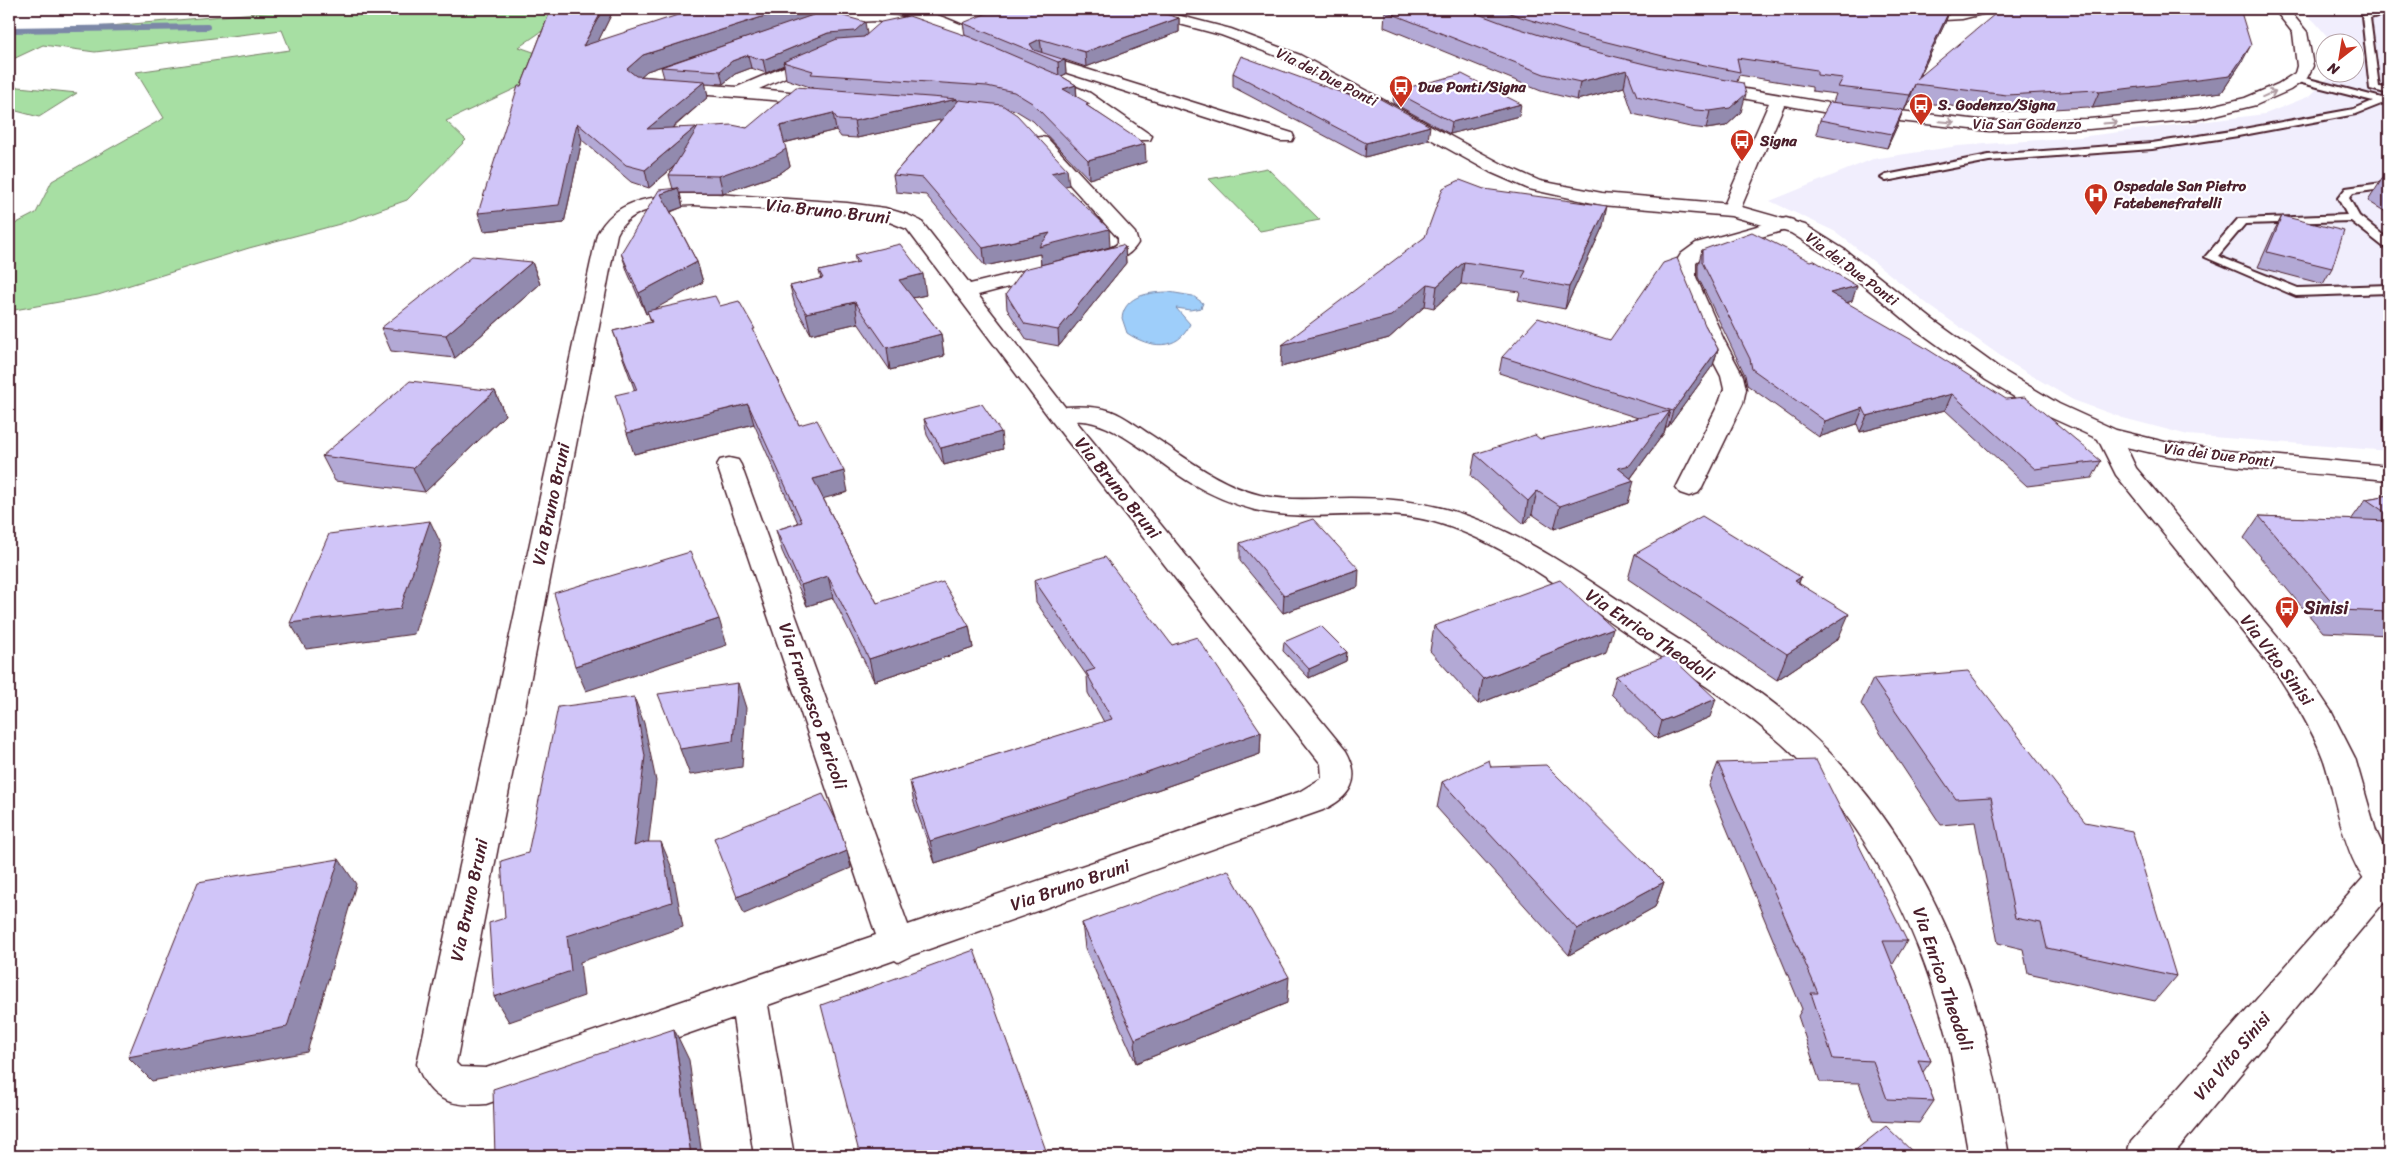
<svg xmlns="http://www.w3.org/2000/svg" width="2398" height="1165" viewBox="0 0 2398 1165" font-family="Sriracha,sans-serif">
  <rect width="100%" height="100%" fill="#fff"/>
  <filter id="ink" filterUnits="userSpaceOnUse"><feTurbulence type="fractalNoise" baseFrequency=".02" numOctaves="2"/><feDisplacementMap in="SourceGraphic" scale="10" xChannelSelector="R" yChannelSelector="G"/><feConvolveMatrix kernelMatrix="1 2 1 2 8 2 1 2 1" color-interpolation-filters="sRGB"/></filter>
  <g filter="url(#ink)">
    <path fill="#f1eefd" d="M2300,9H2389V451L2188,435L2123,418L2073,400L2009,362L1930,306L1836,232L1770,201L1873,159L1958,146L2079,137L2265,114L2310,96L2333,73L2356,72V42H2332L2315,22Z"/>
    <path fill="#a7dfa3" stroke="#787f67" d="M301,9H574L519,47L568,64L446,121L466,140L407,200L340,224L249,248L98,295L9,311V227L36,213L52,181L164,118L136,72L290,50L282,30L95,52L43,45L9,61V32L110,26Z
      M9,86L77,93L39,117L9,109Z
      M1267,168L1320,220L1260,231L1209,179Z"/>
    <path fill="#9ecefa" stroke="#7c88a7" d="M1169,292L1193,296L1203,303L1201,308L1190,310L1176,308L1190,324C1178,352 1149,348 1127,333L1122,318C1125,295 1150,292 1169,292Z"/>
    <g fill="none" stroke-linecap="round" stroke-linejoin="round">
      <path stroke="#7c88a7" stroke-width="6" d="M9,30L207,27"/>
      <g stroke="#4a1f2b" stroke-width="4">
        <path id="lane" d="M2375,9H2383L2384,14L2370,18L2379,87L2389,88V94L2370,89L2362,16L2375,12Z
          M2297,76L2382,98L2389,95V101L2356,114L2238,136L2152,149L1989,161L1886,181L1881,178L1886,175L1989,155L2152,143L2238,130L2354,109L2373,101L2294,81V77Z
          M2389,182V188L2353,193L2349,198L2359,216L2389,240V249L2385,248L2351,221L2245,224L2218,256L2298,288L2389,285V293L2296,296L2205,257L2238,219L2347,215L2338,198L2346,188Z"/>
      </g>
      <g stroke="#4a1f2b" stroke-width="3">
        <path id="street" d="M903,9C935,9 970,29 1000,42L1002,45L995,49L990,48L903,14L901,11Z
          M1970,9H1992L1990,12L1962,19L1910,22L1903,18L1910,14Z
          M2274,9H2288L2307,32L2313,66L2307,78L2290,90L2256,105L2199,119L2089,129L1989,131L1828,113L1784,105L1740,210L1738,214H1724L1722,210L1769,103L1704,91L1702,88L1704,85L1710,83L1828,103L1989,121L2089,119L2199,109L2245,98L2278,84L2295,73L2297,66L2293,33Z
          M876,13L902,17L932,28L934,31L927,35L894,24L876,21L817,24L810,20L817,16Z
          M819,52L827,57L824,60L759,89L830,96L832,99L830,102L824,104L670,92L662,87L670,82L737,87Z
          M1041,55L1292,133L1294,137L1292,141H1280L1036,63L1033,60L1036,57Z
          M1043,73L1090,93L1152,136L1150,140H1138L1078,99L1037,81L1035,78L1037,75Z
          M1041,137L1047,138L1135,233L1138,243C1129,259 1103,269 1085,264L1082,260C1089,249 1109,253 1118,243V238L1035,146L1032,142L1035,138Z
          M682,194H717L847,203L885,208L908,215L921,221L970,284L1052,264L1059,266L1062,270L1059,274L978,295L1065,407C1081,406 1096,406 1111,411C1125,416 1138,427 1151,435C1185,457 1219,485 1260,495C1289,502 1321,498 1351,498C1385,498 1417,501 1449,510C1524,531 1586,579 1650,621C1703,656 1760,688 1807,731C1895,810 1953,920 1984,1034C1995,1074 2002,1116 2009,1156H1969C1961,1115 1956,1073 1946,1032C1917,924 1866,820 1782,744C1735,702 1680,670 1628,634C1566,592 1504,541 1431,521C1373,506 1312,524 1255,510C1232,504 1211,495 1191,483C1160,465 1112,418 1076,421L1346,751C1362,779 1351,797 1323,810L912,955L898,962L895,960L768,1005L794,1156H754L733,1018L486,1104C450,1107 429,1100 417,1064L597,234C616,200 646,198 682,194ZM694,205L847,214L882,219L907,229L1051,420L1321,764L1322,778L1299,792L908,925L741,465L738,460L729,458L720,460L717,465L876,935L486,1068L460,1067L456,1063L617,234C631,206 666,206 694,205Z
          M1786,218L1793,220L1796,224L1793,228L1710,251L1696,262V277L1724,340L1743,376L1746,389L1743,403L1702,488L1698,493L1689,496L1680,493L1676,488L1719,403L1724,389L1721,376L1702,340L1675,272L1676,262L1681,254L1696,243Z
          M2384,864L2389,866V896L2172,1156H2126L2131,1142L2372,868Z"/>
      </g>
      <g stroke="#4a1f2b" stroke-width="3">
        <path id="secondary" d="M1132,9H1154L1231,29L1300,55L1502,164L1540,181L1602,193L1731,204L1805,225L1845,250L1933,320L2002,370L2059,404L2116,430L2165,442L2228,451L2389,466V480C2301,472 2212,468 2126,447L2136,468L2299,663L2331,711L2355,758L2376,831L2389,859V898C2345,885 2337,795 2323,758C2312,729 2295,703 2279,677L2116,475L2098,439L2043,414L1986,380L1917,330L1831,258L1791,233L1731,216L1602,205L1529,189L1490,172L1290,61L1221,35L1134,12Z"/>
      </g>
      <use href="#lane" fill="#fff" fill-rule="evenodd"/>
      <use href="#street" fill="#fff" fill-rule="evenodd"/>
      <use href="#secondary" fill="#fff" fill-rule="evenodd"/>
    </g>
    <path fill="#b3a9d5" stroke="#4a1f2b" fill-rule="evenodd" d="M551,9H614L598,41L820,9L817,14L867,34L864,37L965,35L963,23L1179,18V32L1086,67L1065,60L1066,74L1061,76L1076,85L1077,97L1090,108L1146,162L1089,179L1033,121L1015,110L1007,108L1069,185L1065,186L1110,247L1041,265L1040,254L985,266L926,195L896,192L893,175L942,119L857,138L841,137L836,130L784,143L790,166L779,174L723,193H680L683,207L671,212L697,262L703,282L652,310L720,306L757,338L799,425L848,492L823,498L877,603L969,626L973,648L874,681L833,598L807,606L782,551L776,530L798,523L754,424L634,454L635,391L620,350L613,331L651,322L648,313L646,314L628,273L621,253L673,189L669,175L675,166L649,188L631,182L582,140L564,223L484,231L521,86ZM723,46L661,67L664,78L641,76L647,71ZM784,65L786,79L813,88V89L747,128L696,129L673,128L708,97L705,83L723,84L735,74L751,68L766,73Z
      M1353,9H1362V13Z
      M1391,9H1952L1950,10L1945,23L1920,76L2243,60L2222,92L2092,108L2088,107L2001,112L1909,101L1904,111H1903L1898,124L1887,148L1816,134L1820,120L1833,102L1836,94L1812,91V87L1739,75L1737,82L1741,112L1726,126L1706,129L1690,127L1633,114L1624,87L1577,100L1541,91L1384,27L1385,11Z
      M1233,73L1428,140L1365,157L1233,87Z
      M1394,91L1519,116L1450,134L1393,103Z
      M2389,168V214L2368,201Z
      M1484,189L1603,226L1565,309L1518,300L1520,292L1461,284L1434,308L1425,306L1389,338L1281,367L1425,237Z
      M2282,216L2332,268L2323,284L2258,267L2274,231Z
      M1125,247L1126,263L1059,346L1027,340L1007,309L1006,294Z
      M1702,250L1852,301L1846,303L2101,461L2092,478L2027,486L1945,410L1860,432L1857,424L1819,437L1747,385L1745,375L1698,277V265Z
      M854,255L926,295L913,298L941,334L944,356L890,370L858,323L811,334L795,306L790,286L821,279L819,271L856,263Z
      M532,262L540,284L455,358L391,351L381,328Z
      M1705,325L1718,349L1713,365L1668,427H1666L1664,433L1631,478L1628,503L1554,529L1532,514L1524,524L1471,476L1475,454L1638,418L1499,373L1502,357Z
      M495,391L505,415L425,492L335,481L322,456Z
      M924,419L1003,449L944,465L927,435Z
      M2389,495V635L2323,632L2244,538L2259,516L2351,520L2366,499Z
      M1240,543L1358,587L1283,613L1240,561Z
      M1635,554L1801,577L1799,583L1838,639L1777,680L1628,579Z
      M1034,580L1172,645L1261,732L1260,754L1128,800L935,863L914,803L910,781L1104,722L1088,693L1087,676L1036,602Z
      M1434,626L1606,653L1478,704L1430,651Z
      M1284,642L1347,652L1346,661L1309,678L1283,651Z
      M1616,676L1710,717L1657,739L1611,694Z
      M1873,679L2176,976L2155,1001L2028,973L2023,949L1998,943L1975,822L1941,825L1861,704Z
      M1718,763L1907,941L1893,964H1892L1931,1061L1923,1072L1934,1101L1919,1123L1873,1121L1859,1083L1820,1082L1798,1016L1802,1009L1709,786Z
      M1491,767L1664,882L1655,907L1569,955L1437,808L1442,782Z
      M1082,923L1287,1003L1136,1063L1085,948Z"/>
    <path fill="#928aae" stroke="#4a1f2b" d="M603,9H614L588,62L583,46Z
      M787,9H820L816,15L647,71L631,85L627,69L643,55Z
      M1950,9L1945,23L1916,84L1917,79Z
      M1179,18V32L1086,67L1085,52Z
      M865,22L867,34L857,43L783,62L784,65L766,73L763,60L828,33Z
      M1040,39L1042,53L1031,51L1030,44Z
      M2251,45L2243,60L2222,92L2092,108L2099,92Z
      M748,55L751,68L735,74L723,84L720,71L732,61Z
      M1065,60L1066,74L1059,77L1058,62Z
      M1627,70L1624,87L1577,100L1580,82Z
      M705,81L708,97L652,145L647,129Z
      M1915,84L1909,101L1904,111L1910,95Z
      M1076,85L1077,103L1063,89Z
      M1746,94L1741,112L1726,126L1706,129L1710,111Z
      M957,99L959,116L857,138L854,121Z
      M1521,104L1519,116L1450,134L1452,122Z
      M1903,110L1898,124L1887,148L1892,134Z
      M833,113L836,130L783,143L780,126Z
      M577,123L582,140L564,223L484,231L478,213Z
      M1430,126L1428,140L1365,157L1366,143Z
      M696,127L700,144L649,188L645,170Z
      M1145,144L1146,162L1089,179L1088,160Z
      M786,149L790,166L779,174L723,193L719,176Z
      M1067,169L1069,185L1053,190L1051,173Z
      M678,188L683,207L666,213L661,194Z
      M1607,206L1603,226L1565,309L1569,287Z
      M1109,229L1110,247L1041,265L1040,254L985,266L983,248L1050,233Z
      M1125,247L1126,263L1059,346L1058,330Z
      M532,262L540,284L455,358L446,335Z
      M697,262L703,282L646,314L639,293Z
      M1464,262L1461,284L1434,308L1437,286Z
      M923,274L926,295L903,300L899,280Z
      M1428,284L1425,306L1389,338L1281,367L1282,345Z
      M1857,286L1852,301L1825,309L1830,293Z
      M855,302L858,323L811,334L806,313Z
      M941,334L944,356L890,370L887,348Z
      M1718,349L1713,365L1668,427L1673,411Z
      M495,391L505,415L425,492L413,468Z
      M1952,394L1945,410L1860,432L1867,416Z
      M748,404L754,424L634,454L627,433Z
      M1863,408L1857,424L1819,437L1825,421Z
      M1670,411L1664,433L1627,483L1634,481L1628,503L1554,529L1560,506L1618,468Z
      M1001,432L1003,449L944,465L941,448Z
      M844,471L848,492L818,500L813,479Z
      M1537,491L1532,514L1524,524L1528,501Z
      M430,521L442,546L414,634L306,649L290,623Z
      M1359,569L1358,587L1283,613L1284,595Z
      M828,576L833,598L807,606L801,585Z
      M1801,577L1791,602L1795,581Z
      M1849,614L1838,639L1777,680L1787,654Z
      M719,619L727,645L586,691L575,666Z
      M969,626L973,648L874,681L869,659Z
      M1613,628L1606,653L1478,704L1483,679Z
      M1347,652L1346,661L1309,678V669Z
      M738,683L746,708L742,767L690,775L680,749Z
      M634,697L644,723L656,781L645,871L634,846Z
      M1716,699L1710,717L1657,739L1662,721Z
      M1261,732L1260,754L1128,800L935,863L930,841Z
      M661,842L672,868L683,927L580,962L584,996L509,1022L494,997L567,936Z
      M847,851L851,868L744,914L737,897Z
      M339,859L356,884L307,1052L152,1081L128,1057Z
      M1664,882L1655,907L1569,955L1577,929Z
      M1289,977L1287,1003L1136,1063L1135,1039Z
      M674,1029L689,1060L702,1156H691Z
      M240,1150L247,1156H238Z"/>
    <path fill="#d0c5f8" stroke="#4a1f2b" d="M551,9H603L583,46L696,9H787L643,55L627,69L636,76L705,81L647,129L696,127L645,170L626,165L577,123L559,205L478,213L518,86H521Z
      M997,9H1148L1179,18L1085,52L1040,39L1030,44L1034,50L1065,60L1058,62L963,23Z
      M1391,9H1465L1505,24L1580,48L1657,67L1743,83L1746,94L1730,108L1710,111L1695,110L1637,96L1627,70L1580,82L1544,74L1385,11Z
      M1500,9H1950L1917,79L2001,9H2240L2251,45L2230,76L2099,92L2096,90L2007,95L1915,84L1910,95L1838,87L1843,78L1817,75V70L1737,58L1740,72L1675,59L1579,35L1521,17Z
      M833,13L865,22L855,31L828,33L763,60L748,55L732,61L720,71L661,67L816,14Z
      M909,16L970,37L1061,76L1076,85L1063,89L1090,104L1086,105L1145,144L1088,160L1032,103L1014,92L987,86L811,74L813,71L783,62L837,39L864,37L881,22Z
      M1241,56L1359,99L1373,95L1430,126L1366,143L1233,73Z
      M1462,74L1521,104L1452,122L1394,91Z
      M796,87L957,99L854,121L838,120L833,113L780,126L786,149L775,156L719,176L669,175L698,127L732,125L747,128Z
      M959,100L1002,105L1017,115L1067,169L1051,173L1109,229L1039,247L1050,233L983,248L923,178L893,175Z
      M1830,102L1903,110L1892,134L1820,120Z
      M1460,180L1484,189L1607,206L1569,287L1522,278L1526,271L1464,262L1437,286L1428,284L1391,316L1282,345L1425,237L1443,188Z
      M678,188L661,194L697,262L639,293L621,253L659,190Z
      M2282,216L2344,231L2332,268L2267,252Z
      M1752,232L1810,261L1813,260L1857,286L1830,293L1924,347L2006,399L2025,397L2101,461L2035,469L1952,394L1867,416L1863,408L1825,421L1752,369L1750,359L1702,262V250Z
      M900,244L923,274L899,280L941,334L887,348L855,302L806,313L790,286L823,278L819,271L859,262L854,255Z
      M1122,245L1125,247L1058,330L1025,324L1006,294L1024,269Z
      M472,256L532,262L446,335L381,328Z
      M1677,258L1705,325L1718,349L1673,411L1502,357L1538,318L1610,340L1663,263Z
      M715,296L720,306L739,301L755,329H753L799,425L817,420L844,471L813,479L877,603L943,582L969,626L869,659L828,576L801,585L776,530L802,522L748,404L627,433L615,395L637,390L613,331L652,322L647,311Z
      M410,381L495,391L413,468L322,456Z
      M982,404L1001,432L941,448L924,419Z
      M1670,411L1630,465L1618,468L1634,481L1560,506L1537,491L1528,501L1475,454L1535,435L1540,439Z
      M2389,495V515L2366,499Z
      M1702,516L1801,577L1795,581L1849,614L1787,654L1635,554Z
      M2259,516L2389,521V612L2339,610Z
      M1313,519L1359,569L1284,595L1240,543Z
      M430,521L400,609L290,623L329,534Z
      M690,552L719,619L575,666L554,593Z
      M1105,557L1172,645L1197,637L1261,732L1127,779L930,841L910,781L1112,719L1086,672L1095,669L1034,580Z
      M1560,580L1613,628L1483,679L1434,626Z
      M1321,626L1347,652L1309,669L1284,642Z
      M1669,655L1716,699L1662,721L1616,676Z
      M1968,671L2085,822L2132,831L2176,976L2047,948L2041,923L2015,918L1991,797L1956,799L1873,679Z
      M738,683L733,741L680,749L658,694Z
      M634,697L645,756L634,846L646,842H661L672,902L567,936L571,971L494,997L489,923L505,918L501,861L528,853L558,707Z
      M1489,760L1491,767L1546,765L1664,882L1577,929L1442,782Z
      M1816,760L1907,941H1883L1931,1061L1918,1060L1934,1101L1887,1099L1873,1061L1833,1059L1811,993H1818L1718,763Z
      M823,794L838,824L847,851L737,897L714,838Z
      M339,859L287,1027L128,1057L198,882Z
      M1228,870L1289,977L1135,1039L1082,923Z
      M974,950L1048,1156H860L821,1005Z
      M674,1029L691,1156H495L493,1089Z
      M1886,1126L1917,1156H1848Z
      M240,1150L238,1156H198Z"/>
    <defs><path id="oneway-shaft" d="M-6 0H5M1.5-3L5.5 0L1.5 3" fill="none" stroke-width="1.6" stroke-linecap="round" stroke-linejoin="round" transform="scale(1.25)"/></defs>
    <g stroke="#ae9aa0">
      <use href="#oneway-shaft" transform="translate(2269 94) rotate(-24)"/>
      <use href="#oneway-shaft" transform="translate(1947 122) rotate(5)"/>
      <use href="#oneway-shaft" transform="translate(2110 123) rotate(-4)"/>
    </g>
  </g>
  <defs>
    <g id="bus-pin" transform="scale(1.25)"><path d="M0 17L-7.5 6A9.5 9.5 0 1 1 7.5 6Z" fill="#c8321e" stroke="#fff"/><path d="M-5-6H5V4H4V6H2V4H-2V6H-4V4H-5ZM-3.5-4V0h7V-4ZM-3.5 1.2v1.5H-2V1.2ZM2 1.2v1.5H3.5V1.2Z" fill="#fff"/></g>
    <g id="hospital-pin" transform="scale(1.25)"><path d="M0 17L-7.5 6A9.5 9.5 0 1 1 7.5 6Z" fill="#c8321e" stroke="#fff"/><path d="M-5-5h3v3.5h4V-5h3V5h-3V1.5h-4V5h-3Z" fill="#fff"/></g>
  </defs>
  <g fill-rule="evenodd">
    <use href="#bus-pin" x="1401" y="87"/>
    <use href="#bus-pin" x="1921" y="105"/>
    <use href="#bus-pin" x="1742" y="141"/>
    <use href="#hospital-pin" x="2096" y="195"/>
    <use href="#bus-pin" x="2287" y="608"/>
  </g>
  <g text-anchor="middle" stroke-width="4.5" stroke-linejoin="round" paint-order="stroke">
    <g font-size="15" fill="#4a1f2b" stroke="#fff">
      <text transform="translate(1327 77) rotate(27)" y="5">Via dei Due Ponti</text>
      <text x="2027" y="129">Via San Godenzo</text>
      <text transform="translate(1852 269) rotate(37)" y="5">Via dei Due Ponti</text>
      <text transform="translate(2219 455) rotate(7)" y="5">Via dei Due Ponti</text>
    </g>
    <g font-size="15" font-weight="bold" fill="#4a1f2b" stroke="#fff" text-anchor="start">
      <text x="1418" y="92">Due Ponti/Signa</text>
      <text x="1938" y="110">S. Godenzo/Signa</text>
      <text x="1760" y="146">Signa</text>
      <text x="2114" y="191">Ospedale San Pietro<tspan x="2114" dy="17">Fatebenefratelli</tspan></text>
    </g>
    <g font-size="18" fill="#4a1f2b" stroke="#fff">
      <text transform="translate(828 211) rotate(6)" y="6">Via Bruno Bruni</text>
      <text transform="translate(1118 488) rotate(51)" y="6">Via Bruno Bruni</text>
      <text transform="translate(551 504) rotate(-78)" y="6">Via Bruno Bruni</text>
      <text transform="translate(1650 635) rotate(34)" y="6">Via Enrico Theodoli</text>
      <text transform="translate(2277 660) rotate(53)" y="6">Via Vito Sinisi</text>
      <text transform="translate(813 706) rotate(71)" y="6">Via Francesco Pericoli</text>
      <text transform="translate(1070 885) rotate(-19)" y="6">Via Bruno Bruni</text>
      <text transform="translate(469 900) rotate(-78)" y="6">Via Bruno Bruni</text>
      <text transform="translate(1943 979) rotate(71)" y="6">Via Enrico Theodoli</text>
      <text transform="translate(2232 1056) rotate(-50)" y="6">Via Vito Sinisi</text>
    </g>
    <g font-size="18" font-weight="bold" fill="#4a1f2b" stroke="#fff" text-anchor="start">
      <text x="2304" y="614">Sinisi</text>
    </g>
  </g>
  <rect width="2398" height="1165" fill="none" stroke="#fff" stroke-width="30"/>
  <rect x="15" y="15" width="2368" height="1135" fill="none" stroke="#4a1f2b" stroke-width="2" filter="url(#ink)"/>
  <g transform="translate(2340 58) rotate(211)"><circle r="24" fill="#ffffff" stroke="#b7a5aa"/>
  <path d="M0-4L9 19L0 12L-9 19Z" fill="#c8321e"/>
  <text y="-8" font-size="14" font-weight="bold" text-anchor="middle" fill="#4a1f2b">N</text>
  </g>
</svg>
